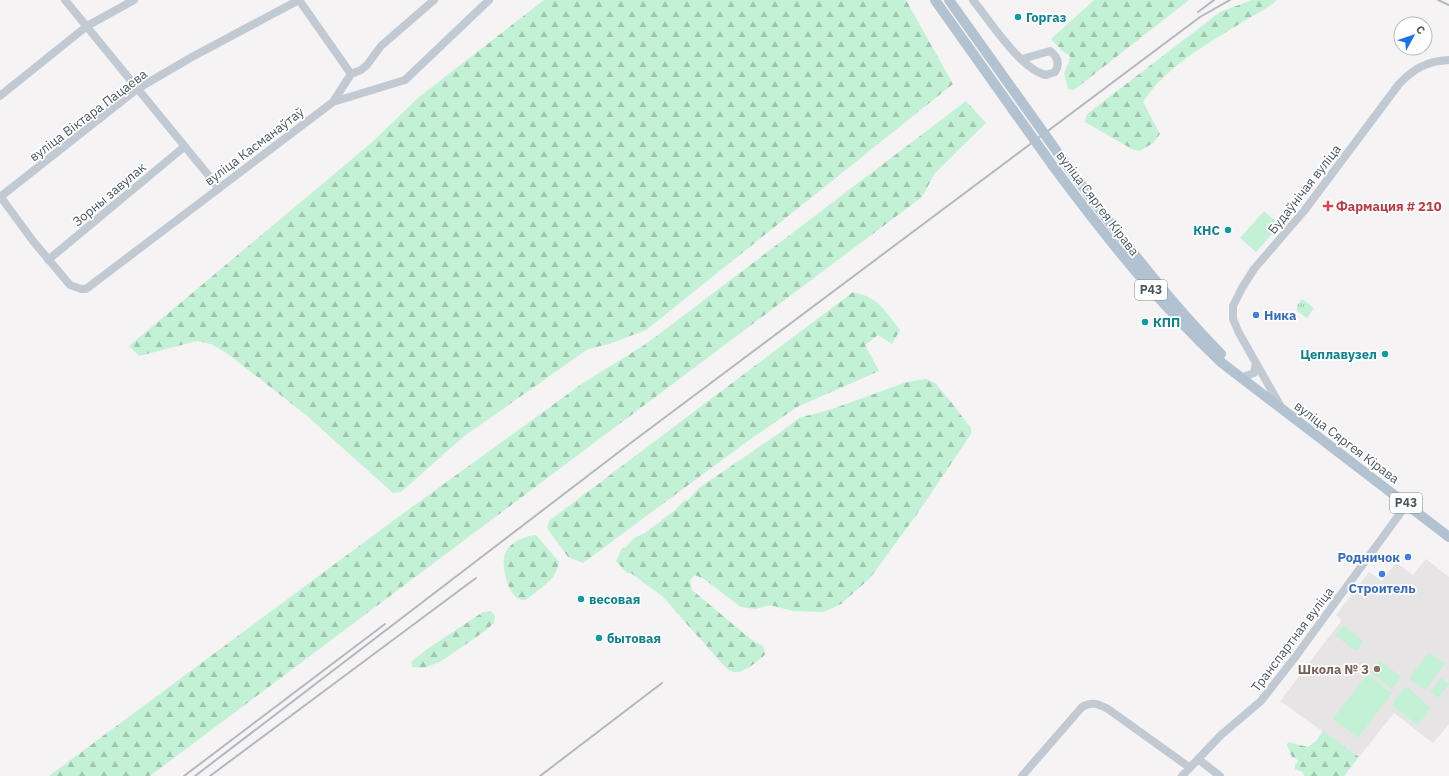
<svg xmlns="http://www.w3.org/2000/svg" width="1449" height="776" viewBox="0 0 1449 776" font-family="'IBM Plex Sans',sans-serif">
  <defs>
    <pattern id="forest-firs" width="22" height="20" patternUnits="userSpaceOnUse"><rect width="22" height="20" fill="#c3f1d5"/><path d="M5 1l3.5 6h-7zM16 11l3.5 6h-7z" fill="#a0c6b0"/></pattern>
    <pattern id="park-tufts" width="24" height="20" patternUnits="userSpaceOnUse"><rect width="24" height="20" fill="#c3f1d5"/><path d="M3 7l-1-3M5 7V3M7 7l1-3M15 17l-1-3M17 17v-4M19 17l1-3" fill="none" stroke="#a0c6b0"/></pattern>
  </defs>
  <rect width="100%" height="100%" fill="#f5f3f3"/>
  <path fill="#e6e4e5" d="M1426,559L1449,577V724L1433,743L1394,713L1359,757L1280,701L1342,620L1336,615L1369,572L1382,581L1396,563L1413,575Z"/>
  <path fill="#c3f1d5" d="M1264,211L1280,225L1256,252L1240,238Z
    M1343,625L1362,640V643L1357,650H1354L1335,635Z
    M1429,652L1445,664L1425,690L1409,678Z
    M1379,660L1401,677L1392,689L1370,672Z
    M1367,674L1392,693L1358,738L1333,719Z
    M1441,678L1449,684L1438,698L1430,692Z
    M1405,687L1409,688L1430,708L1419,724H1416L1393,706L1394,701Z"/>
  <path fill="url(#forest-firs)" d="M544,0H906L953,84L646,330L609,344L588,349L463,437L401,492L393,493L306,415L228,354L211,344L197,341L139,356L129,346L370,144L419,97Z
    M1094,0H1189L1074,90L1068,89L1064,73L1069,62L1070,56L1061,50L1051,39Z
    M1252,0H1277C1269,8 1256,14 1246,20C1209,43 1167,65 1143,102L1160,134L1153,143L1140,151L1132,149L1085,122L1087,114L1220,12Z
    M966,101L986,123L935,173L922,197L150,776H49L390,523L583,383L646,344Z
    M853,292C880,298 884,310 900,330L892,344L878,335L865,345L879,371L797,407L745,443L583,563L568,557L547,528L549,521Z
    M926,379L935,383L951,402L971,428V434L915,517L870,578L841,604L824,612L793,611L770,605L756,609L741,607L704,579L695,575L690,580L692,590L753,641L763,646L765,655C755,662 740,679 727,669L662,596L631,573H627L616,561L622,548L626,547L634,538L645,533L674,511L685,500L687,501L699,488L778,434L799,418L832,409L907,382Z
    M536,535L559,562C557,575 550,581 540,589C535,592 528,601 522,600C508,598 502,567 504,557C507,543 524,536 536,535Z
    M491,611L495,616L494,623L485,631L440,662L423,668L412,667L411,662L427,649L483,612Z
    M1323,731L1359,757L1344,776H1304L1303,772L1295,769V764L1298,762V760L1292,757L1287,745L1288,742L1308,747L1316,741Z"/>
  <path fill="url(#park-tufts)" d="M1302,299L1314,308L1307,318L1297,311V305Z"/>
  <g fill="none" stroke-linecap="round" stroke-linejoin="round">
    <path stroke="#c1cad2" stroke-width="8" d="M65,0L218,187
      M299,0L351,74
      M973,0C989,20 1021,70 1046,75L1055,72C1060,64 1058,57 1050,51L1022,59
      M0,96L87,26L134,0
      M333,102L405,80L489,0
      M0,196L33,241L70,285L81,289H86L333,102L351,74L361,70L367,65L381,46L434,0
      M0,197L137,89L192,57L299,0
      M48,260L184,147
      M1246,376L1254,373L1256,363
      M1281,407L1239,333L1233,319V306L1242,288L1254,269L1304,211L1399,84C1414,68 1428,61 1449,60
      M1198,759L1220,776
      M1022,776L1082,707C1092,701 1098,704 1108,709L1189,767
      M1182,776L1221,735L1261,701L1296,656L1407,504"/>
    <path stroke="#b3c2d1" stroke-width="10" d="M935,0L1013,110
      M949,0L1021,101
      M1063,160C1113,227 1162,294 1221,354
      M1053,166C1105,236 1158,303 1222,363L1449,537"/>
    <path stroke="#b5b8bd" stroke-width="2" d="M1438,0L1449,5
      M1198,12L1214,0
      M184,776L385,624
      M195,776L632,442L1200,17L1230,0
      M210,776L476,578
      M540,776L662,683"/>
    <path stroke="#b3c2d1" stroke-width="10" d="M1021,101L1063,160
      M1013,110L1053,166"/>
  </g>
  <g fill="#0f9aa8" stroke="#fff" stroke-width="1.5">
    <circle cx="1018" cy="17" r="4"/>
    <circle cx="1228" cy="230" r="4"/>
    <circle cx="1145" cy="322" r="4"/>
    <circle cx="1385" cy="354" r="4"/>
    <circle cx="581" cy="599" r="4"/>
    <circle cx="599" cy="638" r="4"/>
  </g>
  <path fill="#e0444e" stroke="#fff" stroke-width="1.5" d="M1326 200h4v4h4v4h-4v4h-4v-4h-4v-4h4z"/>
  <g fill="#3f7fe0" stroke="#fff" stroke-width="1.5">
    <circle cx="1256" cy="315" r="4"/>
    <circle cx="1408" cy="557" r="4"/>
    <circle cx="1382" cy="574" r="4"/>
  </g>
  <circle fill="#8d6e63" stroke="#fff" stroke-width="1.5" cx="1377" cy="669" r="4"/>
  <g text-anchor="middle" stroke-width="3.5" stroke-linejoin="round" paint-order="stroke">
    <g fill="#fff" stroke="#808990" stroke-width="1">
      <rect x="1135" y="280" width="32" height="20" rx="3"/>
      <rect x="1390" y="493" width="32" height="20" rx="3"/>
    </g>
    <g font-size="12" font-weight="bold" fill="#4a5661">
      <text x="1151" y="294">Р43</text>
      <text x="1406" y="507">Р43</text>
    </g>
    <g font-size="13" font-weight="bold" fill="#0d838f" stroke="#fff" text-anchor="start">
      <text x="1026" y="22">Горгаз</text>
      <text x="1220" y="235" text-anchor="end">КНС</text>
      <text x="1153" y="327">КПП</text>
      <text x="1377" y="359" text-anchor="end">Цеплавузел</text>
      <text x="589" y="604">весовая</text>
      <text x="607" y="643">бытовая</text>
    </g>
    <g font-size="13" fill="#4a5661" stroke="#fff">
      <text transform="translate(88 115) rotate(-37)" y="5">вуліца Віктара Пацаева</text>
      <text transform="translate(254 146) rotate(-37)" y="5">вуліца Касманаўтаў</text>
      <text transform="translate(1304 189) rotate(-52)" y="5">Будаўнічая вуліца</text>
      <text transform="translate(109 194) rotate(-40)" y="5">Зорны завулак</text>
      <text transform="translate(1098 203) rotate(53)" y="5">вуліца Сяргея Кірава</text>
      <text transform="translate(1347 442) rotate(37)" y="5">вуліца Сяргея Кірава</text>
      <text transform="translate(1292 639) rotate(-53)" y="5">Транспартная вуліца</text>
    </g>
    <g font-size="13" font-weight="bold" fill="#be3a42" stroke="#fff" text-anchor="start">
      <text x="1336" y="211">Фармация # 210</text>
    </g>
    <g font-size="13" font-weight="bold" fill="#366cbe" stroke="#fff" text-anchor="start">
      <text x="1264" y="320">Ника</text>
      <text x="1400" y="562" text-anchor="end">Родничок</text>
      <text x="1382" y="593" text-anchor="middle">Строитель</text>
    </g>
    <g font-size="13" font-weight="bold" fill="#785e54" stroke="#fff" text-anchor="end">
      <text x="1369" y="674">Школа № 3</text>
    </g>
  </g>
  <g transform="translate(1413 36) rotate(50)"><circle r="19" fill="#ffffff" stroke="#b7bbc0"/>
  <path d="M0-3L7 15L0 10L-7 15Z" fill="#1a73e8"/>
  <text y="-6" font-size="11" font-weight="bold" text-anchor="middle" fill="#4a5661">С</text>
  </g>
</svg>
